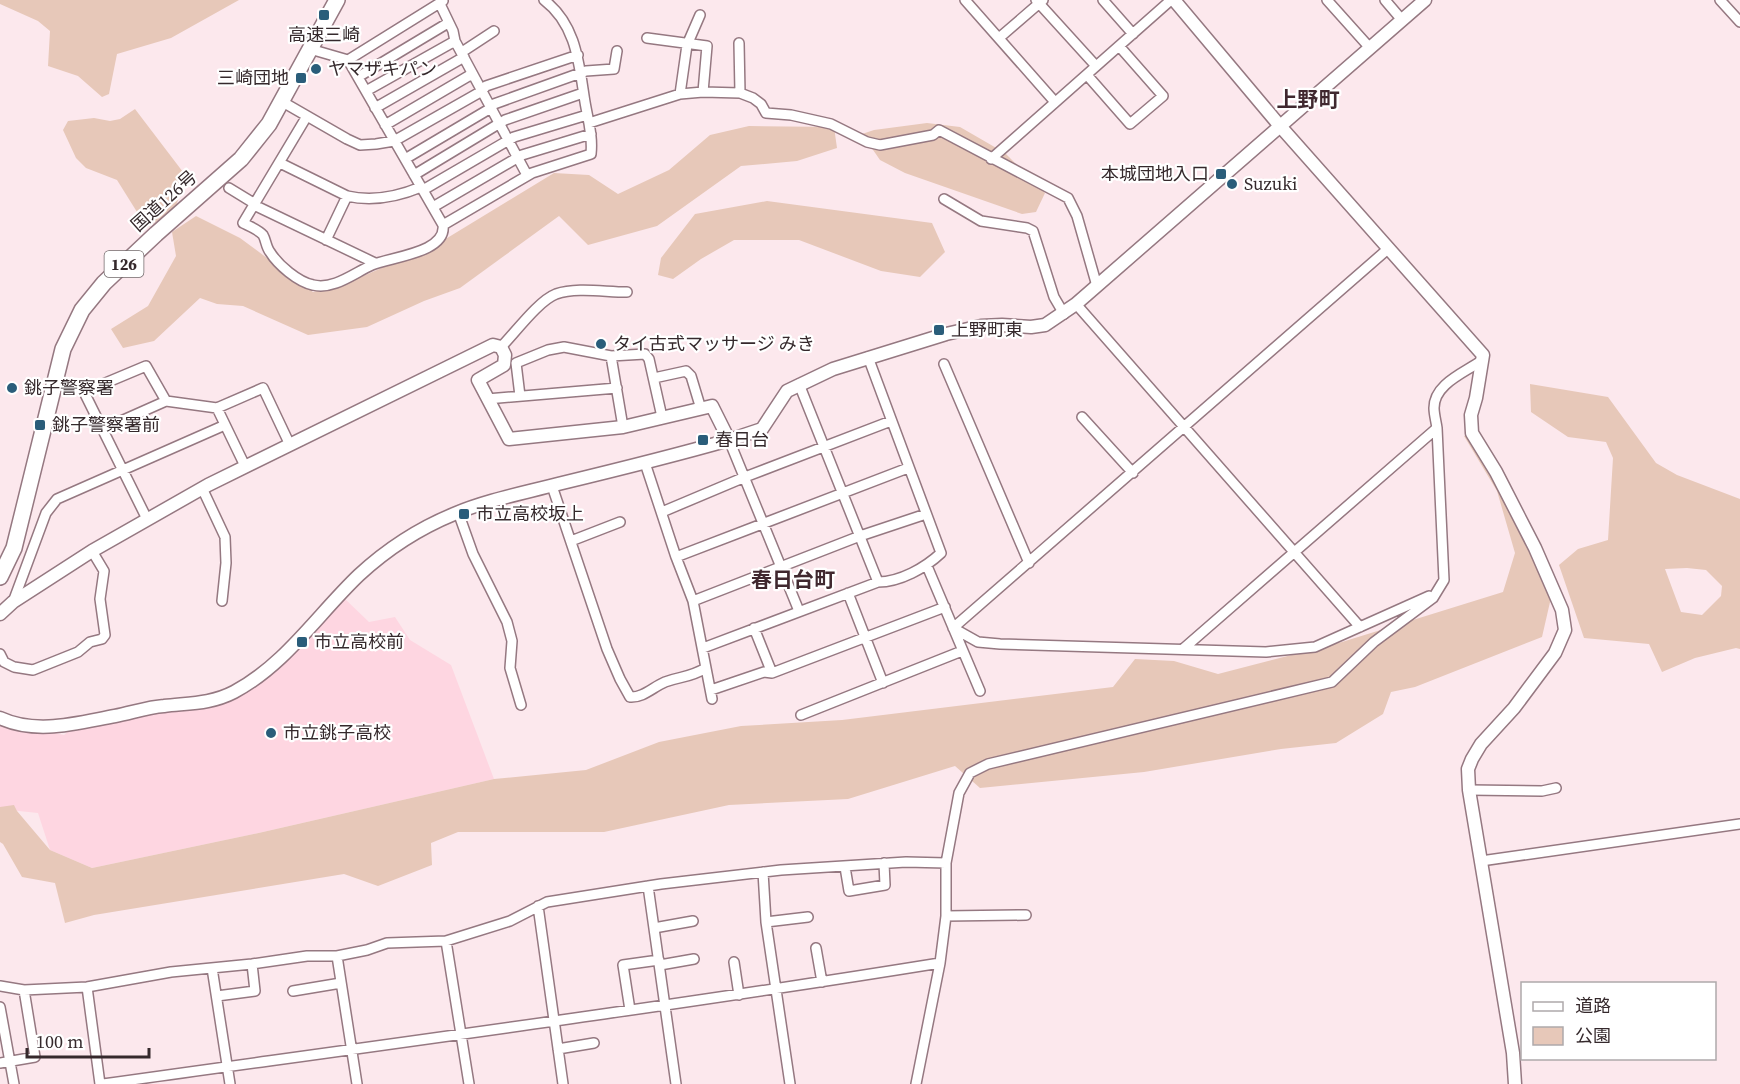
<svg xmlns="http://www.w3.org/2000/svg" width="1740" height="1084" viewBox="0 0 1740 1084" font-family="'Source Serif 4','Noto Sans JP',serif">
  <rect width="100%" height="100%" fill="#fce8ed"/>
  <path fill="#fed6e1" d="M345,599L369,622L395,617L410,640L451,665L494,779L263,832L92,868L50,850L38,813L0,809V722L64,735L70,730L153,711L204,707L277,666Z"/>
  <path fill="#e7c8b9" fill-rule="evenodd" d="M0,0H239L171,38L117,54L109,94L102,97L78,76L48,66L50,31L38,21L0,4Z
    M135,109L186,176L175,209L147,228L117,180L86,168L76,158L63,130L68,121L94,118L110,121L120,119Z
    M927,123L960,127L1005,153L1045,193L1036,212L1022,214L905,173L880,160L862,134L874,130Z
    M749,126L834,127L837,148L797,161L741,166L657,226L588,245L559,216L460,288L424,301L367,327L308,335L243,306L217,304L200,298L154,341L123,348L111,329L148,306L176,256L172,232L196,216L240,238L313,292L354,280L439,243L554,173L589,175L618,194L669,170L710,135Z
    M767,201L932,223L945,252L920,277L881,271L799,240H734L701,259L673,279L658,275L661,258L695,214Z
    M1530,384L1608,397L1656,463L1677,475L1740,499V649L1736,648L1695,658L1662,672L1649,644L1584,638L1559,565L1578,549L1608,540L1613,458L1606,442L1568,437L1531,412ZM1687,568L1706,570L1722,586L1721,596L1702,615L1681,612L1665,569Z
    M1472,433L1553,589L1542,637L1415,687L1391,692L1383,714L1336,743L1281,749L1144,772L980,788L955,766L848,799L729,805L604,832H458L431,843L432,865L378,886L344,874L94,915L65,923L55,883L22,877L3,844L0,842V807L14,805L17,811L50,850L92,868L263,832L494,779L586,770L659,742L741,726L842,720L1113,687L1135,659L1174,661L1218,674L1342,642L1503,592L1515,553L1497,491L1464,436Z"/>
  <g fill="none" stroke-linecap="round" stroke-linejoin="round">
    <g stroke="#957881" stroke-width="12">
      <path id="minor" d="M965,0L1055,102
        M1036,0L1096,66
        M1103,0L1133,34
        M1327,0L1370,48
        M1385,0L1402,20
        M1720,0L1740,22
        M440,4L453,31L455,41L527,175
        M647,38L707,46L703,92
        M999,38L1043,0
        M739,43L740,93
        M462,52L494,31
        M348,60L443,1
        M1087,75L1130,124L1163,96L1119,46
        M358,77L448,23
        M366,91L455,41
        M680,94L687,45L700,15
        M281,101L347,139L360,145L376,144L394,141L482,91L486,86L578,55
        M375,108L464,57
        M307,116L243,223C249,226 259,230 263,235C266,240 266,247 270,252C278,265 298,282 313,285C334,290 354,273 372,265C390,257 447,253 443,225L348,60L310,49
        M589,123L680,94L703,92L740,93L753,98L761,104L766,113L791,115L831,124L867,142L880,145L933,135L939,130L1068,198L1077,216L1097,286
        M385,125L472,74
        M405,159L491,108L494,104L586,71L614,69L617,51
        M991,159L1171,0
        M280,163L347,196C373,202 397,197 421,187
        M414,175L505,120L583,93
        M229,188L255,204
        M423,190L514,137L587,115
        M944,199L981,221L1027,228L1033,231L1054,297L1064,314
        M254,205L375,263
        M433,207L522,155L591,134
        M443,225L532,173L591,154C593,136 588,120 585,102C579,65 577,25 544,0
        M326,240L347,196
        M1389,248L953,628L978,642L1000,644L1266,652L1315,647L1429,596
        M1076,304L1360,627
        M501,347C515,333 538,301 556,294C577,287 604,292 627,292
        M611,356L623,427
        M944,364L1029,563
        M654,378L686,371L691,376L701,409
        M799,384L878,582
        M520,396L516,363L548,350L564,347L611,356L645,354L649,359L662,417
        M487,399L617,388
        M217,408L245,466
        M1082,417L1133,473
        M103,429L166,401
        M729,440L799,611
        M645,463L676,557L693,601L712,699
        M552,486L607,649L620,679L630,697C643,698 653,687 665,682C681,676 689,678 706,668
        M202,488L225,537L226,563L222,601
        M458,512L473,554L507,622L512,641L510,668L521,705
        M662,512L745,477L891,421
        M147,519L84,392L146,366L166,401L217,408L263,388L290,445
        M571,541L620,522
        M676,557L908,468
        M927,566L980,691
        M848,593L883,683
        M693,601L860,536L926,514
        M13,602L46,513L57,499L225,425
        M754,628L772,673
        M703,648L878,582C900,582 925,568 941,553L868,357
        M1183,649L1437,428
        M0,654L4,662L14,667L33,670L78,652L90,642L102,639L105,635L100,599L104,571L92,551
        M711,690L764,672L772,673L945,607
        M801,715L962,651
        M1469,790L1542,791L1556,788
        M1481,861L1740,824
        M845,867L849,891L885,885L884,863
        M763,872L766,922L790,1084
        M648,886L676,1084
        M538,906L563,1084
        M946,916L1026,915
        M766,922L808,917
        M654,928L693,921
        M446,941L469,1084
        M816,948L822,982
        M337,956L357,1084
        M734,962L739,995
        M660,965L694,959
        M212,968L230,1084
        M0,986L24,990L87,987L171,972L252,964L307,956H337L367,950L387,943L446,941L510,921L547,902L661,884L781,870L906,862L946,863
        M87,987L100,1084
        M293,991L341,983
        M217,996L255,991L252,964
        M0,1007L14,1084
        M630,1010L623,965L659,960
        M558,1049L594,1043
        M0,1063L35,1057L24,990
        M103,1084C382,1045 661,1008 940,963
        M916,1084L940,963L946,916V863L959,793L970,773L988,764L1332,682L1374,642L1433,598L1444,580L1437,428C1436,421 1434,414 1434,408C1434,384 1464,373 1481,361"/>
    </g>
    <g stroke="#957881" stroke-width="15">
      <path id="tertiary" d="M1174,0L1280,126L1483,355L1476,398L1471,415L1472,433L1496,472L1535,548L1562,610L1565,630L1555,653L1514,708L1481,744L1472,759L1468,769L1469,790L1513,1053L1515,1084
        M0,614L13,602L92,551L208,485L493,345L501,347L505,355L504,365L478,380L509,439L623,427L712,406L729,440
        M0,718C37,735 77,723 115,716C131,713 148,707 164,706C189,703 211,704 234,692C285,665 318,614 359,575C386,550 420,528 454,514C487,500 524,493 558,484C616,470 673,456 729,440L762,429L787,391L833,369L946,334L981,326L1002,325L1031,327L1045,325L1076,304L1425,0"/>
    </g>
    <g stroke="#957881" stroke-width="18">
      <path id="trunk" d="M0,577L14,548L63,349L82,310L104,283L156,234L241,159L269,124L337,0"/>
    </g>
    <use href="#minor" stroke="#fff" stroke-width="9"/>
    <use href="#tertiary" stroke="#fff" stroke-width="12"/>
    <use href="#trunk" stroke="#fff" stroke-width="15"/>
  </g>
  <g fill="#2a5d7a" stroke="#fff" stroke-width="2">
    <rect x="318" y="9" width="12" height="12" rx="3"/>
    <circle cx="316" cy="69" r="6"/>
    <rect x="295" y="72" width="12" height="12" rx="3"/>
    <rect x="1215" y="168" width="12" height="12" rx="3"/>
    <circle cx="1232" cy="184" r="6"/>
    <rect x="933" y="324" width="12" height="12" rx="3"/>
    <circle cx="601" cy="344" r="6"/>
    <circle cx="12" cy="388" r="6"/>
    <rect x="34" y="419" width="12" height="12" rx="3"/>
    <rect x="697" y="434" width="12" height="12" rx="3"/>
    <rect x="458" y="508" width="12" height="12" rx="3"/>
    <rect x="296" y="636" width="12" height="12" rx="3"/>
    <circle cx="271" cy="733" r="6"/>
  </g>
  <g text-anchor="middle" stroke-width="4.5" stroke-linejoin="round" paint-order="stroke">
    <rect fill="#fff" stroke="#72696b" stroke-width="1.5" x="104.5" y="251" width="39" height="26" rx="4.5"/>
    <g font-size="16" font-weight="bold" fill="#35292c">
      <text x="124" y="270">126</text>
    </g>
    <g font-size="18" fill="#35292c" stroke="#fff" text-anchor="start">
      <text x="324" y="41" text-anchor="middle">高速三崎</text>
      <text x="328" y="75">ヤマザキパン</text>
      <text x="289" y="84" text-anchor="end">三崎団地</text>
      <text x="1209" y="180" text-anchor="end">本城団地入口</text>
      <text x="1244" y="190">Suzuki</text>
      <text x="951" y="336">上野町東</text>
      <text x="613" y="350">タイ古式マッサージ みき</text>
      <text x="24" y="394">銚子警察署</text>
      <text x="52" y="431">銚子警察署前</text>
      <text x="715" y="446">春日台</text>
      <text x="476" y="520">市立高校坂上</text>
      <text x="314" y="648">市立高校前</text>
      <text x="283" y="739">市立銚子高校</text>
    </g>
    <g font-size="18" fill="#35292c" stroke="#fff">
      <text transform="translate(164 201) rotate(-42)" y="6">国道126号</text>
    </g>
    <g font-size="21" font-weight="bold" fill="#40282f" stroke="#fff">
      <text x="1308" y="107">上野町</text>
      <text x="793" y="587">春日台町</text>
    </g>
  </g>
  <rect x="1521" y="982" width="195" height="78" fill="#ffffff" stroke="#aea9ab" stroke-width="1.5"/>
  <rect x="1533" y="1002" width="30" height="9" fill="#ffffff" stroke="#aea9ab" stroke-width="1.5"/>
  <text x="1575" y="1012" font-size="18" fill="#35292c">道路</text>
  <rect x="1533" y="1027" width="30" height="18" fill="#e7c8b9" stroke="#aea9ab" stroke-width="1.5"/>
  <text x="1575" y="1042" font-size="18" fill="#35292c">公園</text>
  <path d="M27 1048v9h122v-9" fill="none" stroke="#35292c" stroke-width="3"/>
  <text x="36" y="1048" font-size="18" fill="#35292c" stroke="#ffffff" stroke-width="4.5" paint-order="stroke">100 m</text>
</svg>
